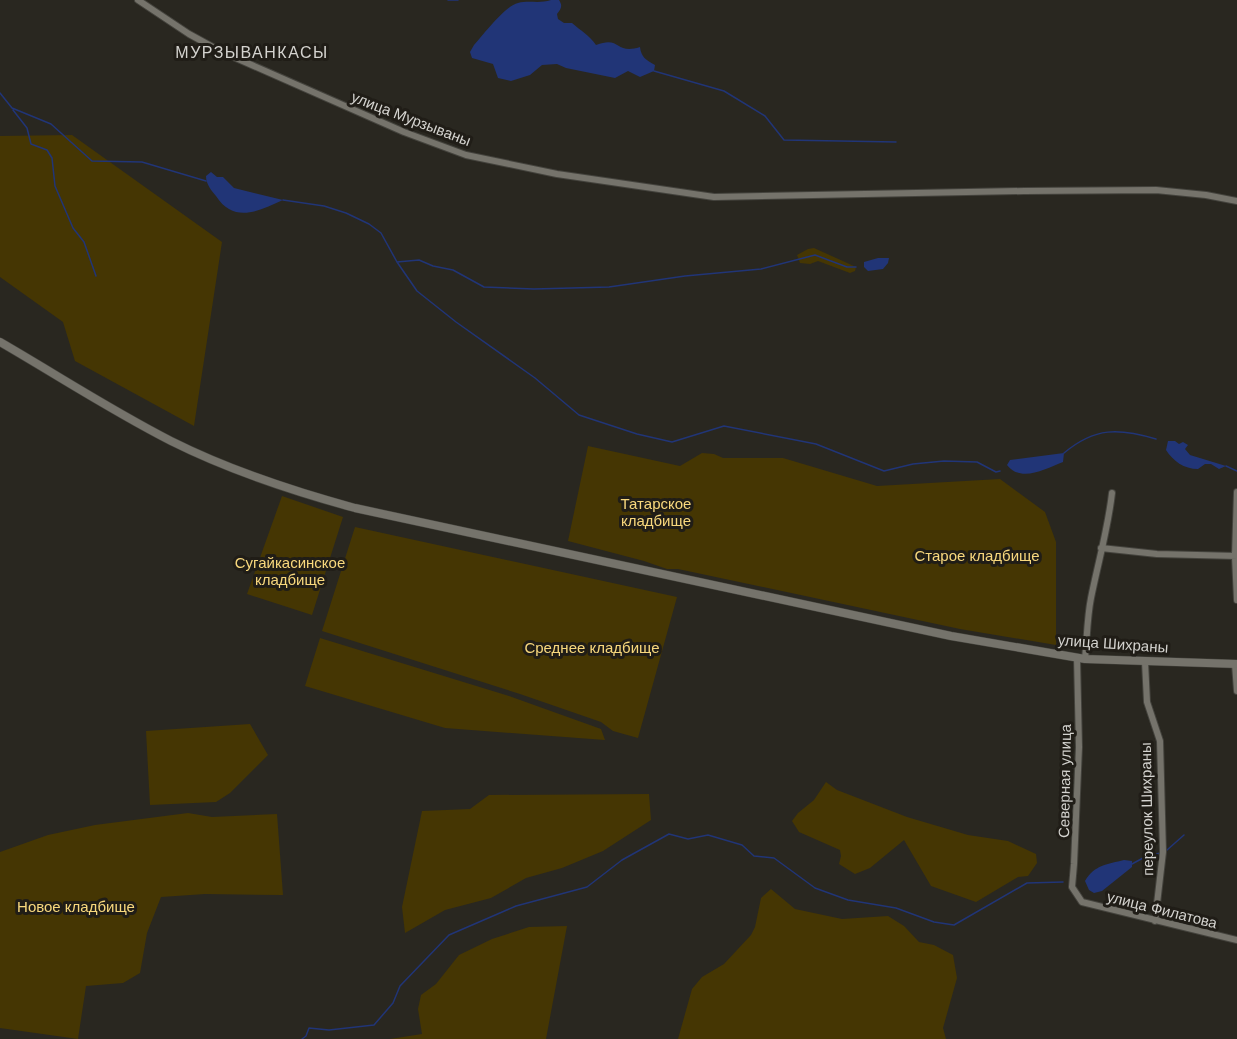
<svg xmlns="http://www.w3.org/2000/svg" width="1237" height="1039" viewBox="0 0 1237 1039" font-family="Helvetica,sans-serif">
  <rect width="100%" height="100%" fill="#292720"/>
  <path fill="#453603" d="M72,135L222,242L194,426L75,361L63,322L0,277V136Z
    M814,248L856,267L855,271L850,273L818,261L810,264L800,263L797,255L808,249Z
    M588,446L680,466L702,453L714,454L723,458H783L877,486L1000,479L1045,512L1056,542V645L960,629L678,569H667L644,561L568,541Z
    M282,496L343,517L312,615L247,594Z
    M355,527L677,597L638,738L613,731L601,722L520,694L322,631Z
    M320,638L509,696L601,729L605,740L445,728L305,686Z
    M250,724L268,755L230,793L216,802L150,805L146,731Z
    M826,782L837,790L907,817L968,835L1008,841L1036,854L1037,863L1028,876L1018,877L976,902L931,886L904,840L870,868L855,874L839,864L841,856L840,850L799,832L792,821L798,813L814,800Z
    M649,794L651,820L603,851L562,868L526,878L491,898L445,910L405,933L402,907L422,811L470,809L489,795Z
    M188,813L212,817L277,814L283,895L205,894L161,897L147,933L140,973L123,983L86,986L78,1039L0,1028V852L48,835L95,825Z
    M771,889L795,909L842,919L888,916L904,926L919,942L934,945L953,955L957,978L943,1028L946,1039H678L692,989L702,977L724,964L751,935L755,927L761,898Z
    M567,926L546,1039H390L422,1034L418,1009L421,995L436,984L459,955L492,939L529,927Z"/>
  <path fill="#213577" d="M551,0H559C563,6 561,9 557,14L558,19L564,23H572C581,31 589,35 596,45C621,35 615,55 640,47C641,57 646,60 655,65L654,71L640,77L628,71L615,78L566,68L557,64L542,65L530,75L511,81L498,78L493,64L472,58L470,52L474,45C484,34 505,6 518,3C529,0 539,4 551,0Z
    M211,172L217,177H223L234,188L283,200C259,211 234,224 216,196C211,190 206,184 206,176Z
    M878,258H889L888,263L883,269L868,271L864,267V262Z
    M1168,441H1175L1179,444L1183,442L1188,445L1185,449L1190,455L1226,466L1219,469L1211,464H1205L1198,469C1184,469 1173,461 1166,450Z
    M1064,453L1063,462C1045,469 1021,483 1007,465L1010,460Z
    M1124,860L1132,861V867L1102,891L1094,893L1089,890L1085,881C1094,865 1108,864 1124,860Z"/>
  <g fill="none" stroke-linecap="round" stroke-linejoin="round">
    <path stroke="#213577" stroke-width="1.5" d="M448,0H458
      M654,71L724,91L765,116L784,140L896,142
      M0,93L12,108L51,124L92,161L142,162L206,181
      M13,110L27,128L31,144L47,150L52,158L55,186L73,228L84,242L96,276
      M283,200L324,206L346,213L369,224L381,233L397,262L417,291L456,322L535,378L579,415L637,434L672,442L724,426L816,444L884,471L913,464L944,461L977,462L996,472L1000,471
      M397,262L419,260L433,266L453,270L484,287L534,289L609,287L685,276L761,269L815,255L847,267H856
      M1064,453C1095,427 1119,428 1156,439
      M1226,466L1237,471
      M1167,850L1184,835
      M1132,864L1143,858L1160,853
      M302,1039L306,1036L309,1028L329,1030L374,1025L393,1003L400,986L449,935L516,906L587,887L622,860L669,834L688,839L708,835L742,845L754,856L774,858L815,888L848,900L896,908L934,922L954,925L1027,883L1063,882"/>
    <g stroke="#44433d" stroke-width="8">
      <path id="minor" d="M138,0L189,34L220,51L404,132L466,155L557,174L714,197L1024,191L1156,190L1206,195L1237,201
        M1237,492L1235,556L1237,600
        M1101,548L1157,554L1237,556
        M1077,658L1079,747L1074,864L1072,887L1082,902L1237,940
        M1085,659C1087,639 1087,618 1091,598C1098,563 1108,529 1112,493
        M1145,662L1147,702L1160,741L1163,852L1155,921
        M1235,664L1237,691"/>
    </g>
    <g stroke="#44433d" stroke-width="9">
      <path id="tertiary" d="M0,342C57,375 112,411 171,441C229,470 292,491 355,508L951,636L1085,659L1237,664"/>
    </g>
    <use href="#minor" stroke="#75736b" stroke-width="6"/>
    <use href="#tertiary" stroke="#75736b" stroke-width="8"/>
  </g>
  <g text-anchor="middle" stroke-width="6" stroke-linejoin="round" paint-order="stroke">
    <g font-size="15" fill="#d4d3cf" stroke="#201d17">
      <text transform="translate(411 119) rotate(21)" y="5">улица Мурзываны</text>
      <text transform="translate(1113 644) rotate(4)" y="5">улица Шихраны</text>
      <text transform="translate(1065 781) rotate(-89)" y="5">Северная улица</text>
      <text transform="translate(1147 809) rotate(-91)" y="5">переулок Шихраны</text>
      <text transform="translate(1162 910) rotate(14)" y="5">улица Филатова</text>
    </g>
    <g font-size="15" fill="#f8d87d" stroke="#201d17">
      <text x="656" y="509">Татарское<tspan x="656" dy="17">кладбище</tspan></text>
      <text x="977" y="561">Старое кладбище</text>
      <text x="290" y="568">Сугайкасинское<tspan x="290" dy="17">кладбище</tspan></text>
      <text x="592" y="653">Среднее кладбище</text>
      <text x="76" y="912">Новое кладбище</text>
    </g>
    <g font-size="16" letter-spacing="1.5" fill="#d4d3cf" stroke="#201d17">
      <text x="252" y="58">МУРЗЫВАНКАСЫ</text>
    </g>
  </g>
</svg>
